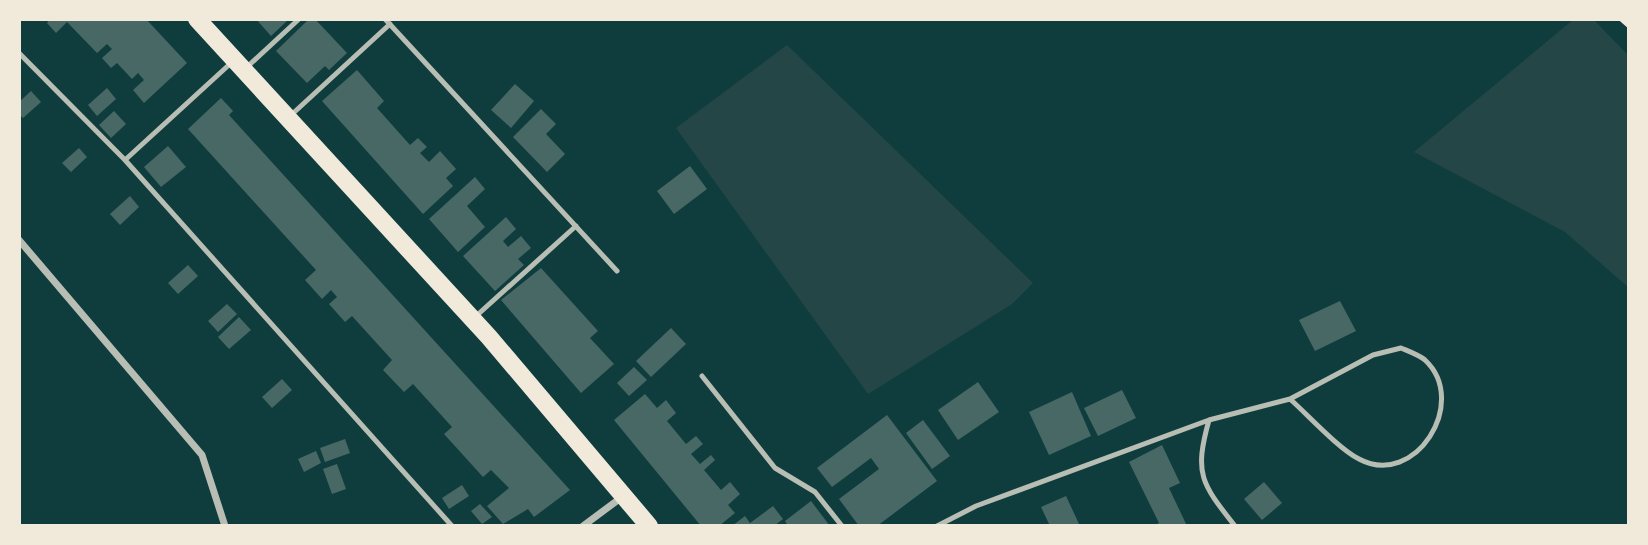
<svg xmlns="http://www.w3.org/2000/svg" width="1648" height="545" viewBox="0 0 1648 545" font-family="'Noto Serif',serif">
  <rect width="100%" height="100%" fill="#0f3d3e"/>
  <path fill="#244646" d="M1574,19H1593L1629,56V288L1565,232L1414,152Z
    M787,45L1033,283L1012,304L868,394L676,128Z"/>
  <path fill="#486865" d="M50,19H146L187,63L144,103L133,90L144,80L138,73L132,79L117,63L111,68L102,58L112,49L107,44L97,53L67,22L56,33L47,23Z
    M256,19H289L271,36Z
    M309,19H315L347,53L329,70L325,66L307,83L276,51Z
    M357,70L384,101L377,108L410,145L418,138L427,147L420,153L429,162L440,151L456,169L446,178L453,186L423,214L322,101Z
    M515,84L534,101L511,128L491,110Z
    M107,88L116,99L97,116L88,105Z
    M31,91L41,102L23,118L19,114V102Z
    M221,98L233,111L229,115L570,490L534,517L528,509L503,524L487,506L509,488L491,470L483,477L444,434L452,427L413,384L404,392L383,370L392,360L352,316L345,322L329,304L337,297L331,290L322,299L305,280L316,270L188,129Z
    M541,109L556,124L546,134L565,154L547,172L513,137Z
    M114,111L126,124L111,138L99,125Z
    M168,146L186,167L161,187L144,167Z
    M79,148L87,157L71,172L62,163Z
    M690,166L707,189L674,214L657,191Z
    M475,177L485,189L467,206L485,227L458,252L429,219Z
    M130,196L139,207L120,225L110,214Z
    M506,217L516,229L503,241L508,247L521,236L531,248L518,259L524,265L495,291L463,256Z
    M188,265L198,276L178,294L168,283Z
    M541,268L598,331L590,338L614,364L581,393L501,300Z
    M1340,301L1356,331L1315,351L1299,320Z
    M227,304L237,314L218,332L208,321Z
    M239,317L251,330L229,349L218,337Z
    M671,328L686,344L651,377L636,361Z
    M634,367L647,380L629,396L617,383Z
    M282,379L292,390L272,408L262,397Z
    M978,382L999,412L958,440L938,410Z
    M1122,390L1136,418L1098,436L1084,408Z
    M1072,392L1091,436L1049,455L1029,412Z
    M645,394L657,408L666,400L676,413L667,421L686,444L696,436L703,444L691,454L700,464L711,455L715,460L704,470L721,490L730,482L740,494L728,505L735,513L719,526H701L614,420Z
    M887,415L937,481L877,526H859L839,499L879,469L871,458L832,487L817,468Z
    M923,420L950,456L932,469L906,433Z
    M345,439L350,453L325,462L320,448Z
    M1162,445L1180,483L1169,488L1187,526H1152L1159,523L1129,462Z
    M316,451L321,463L304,472L298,459Z
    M337,464L346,489L332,494L323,469Z
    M1264,482L1282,503L1262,520L1244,499Z
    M462,485L469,496L449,509L442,498Z
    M1066,496L1080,526H1050L1041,507Z
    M811,501L830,526H788L785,521Z
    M480,504L492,517L482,524L471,511Z
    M773,506L783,519L774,526H732L745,516L750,523Z"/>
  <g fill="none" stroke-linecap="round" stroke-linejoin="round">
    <path stroke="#f1e9da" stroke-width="4.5" d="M1621,19L1629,26"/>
    <path stroke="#b8beb3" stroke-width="5" d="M385,19L617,271
      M19,53L125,160L452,526
      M247,67L299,19
      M289,117L390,24
      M125,160L231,63
      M475,317L576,226
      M702,376L775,468L815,492L842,526
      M1209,420C1194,474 1201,483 1235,526
      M937,526L976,506L1209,420L1290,399L1373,355L1401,348C1408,351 1419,355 1425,360C1470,402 1415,489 1359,459C1339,449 1308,415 1290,399"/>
    <path stroke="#b8beb3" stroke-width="7" d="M19,240L202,455L225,526
      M583,526L622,497"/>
    <path stroke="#f1e9da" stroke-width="18" d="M197,19L489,337L649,526"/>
  </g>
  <rect width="1648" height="545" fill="none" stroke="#f1e9da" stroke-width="42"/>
</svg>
